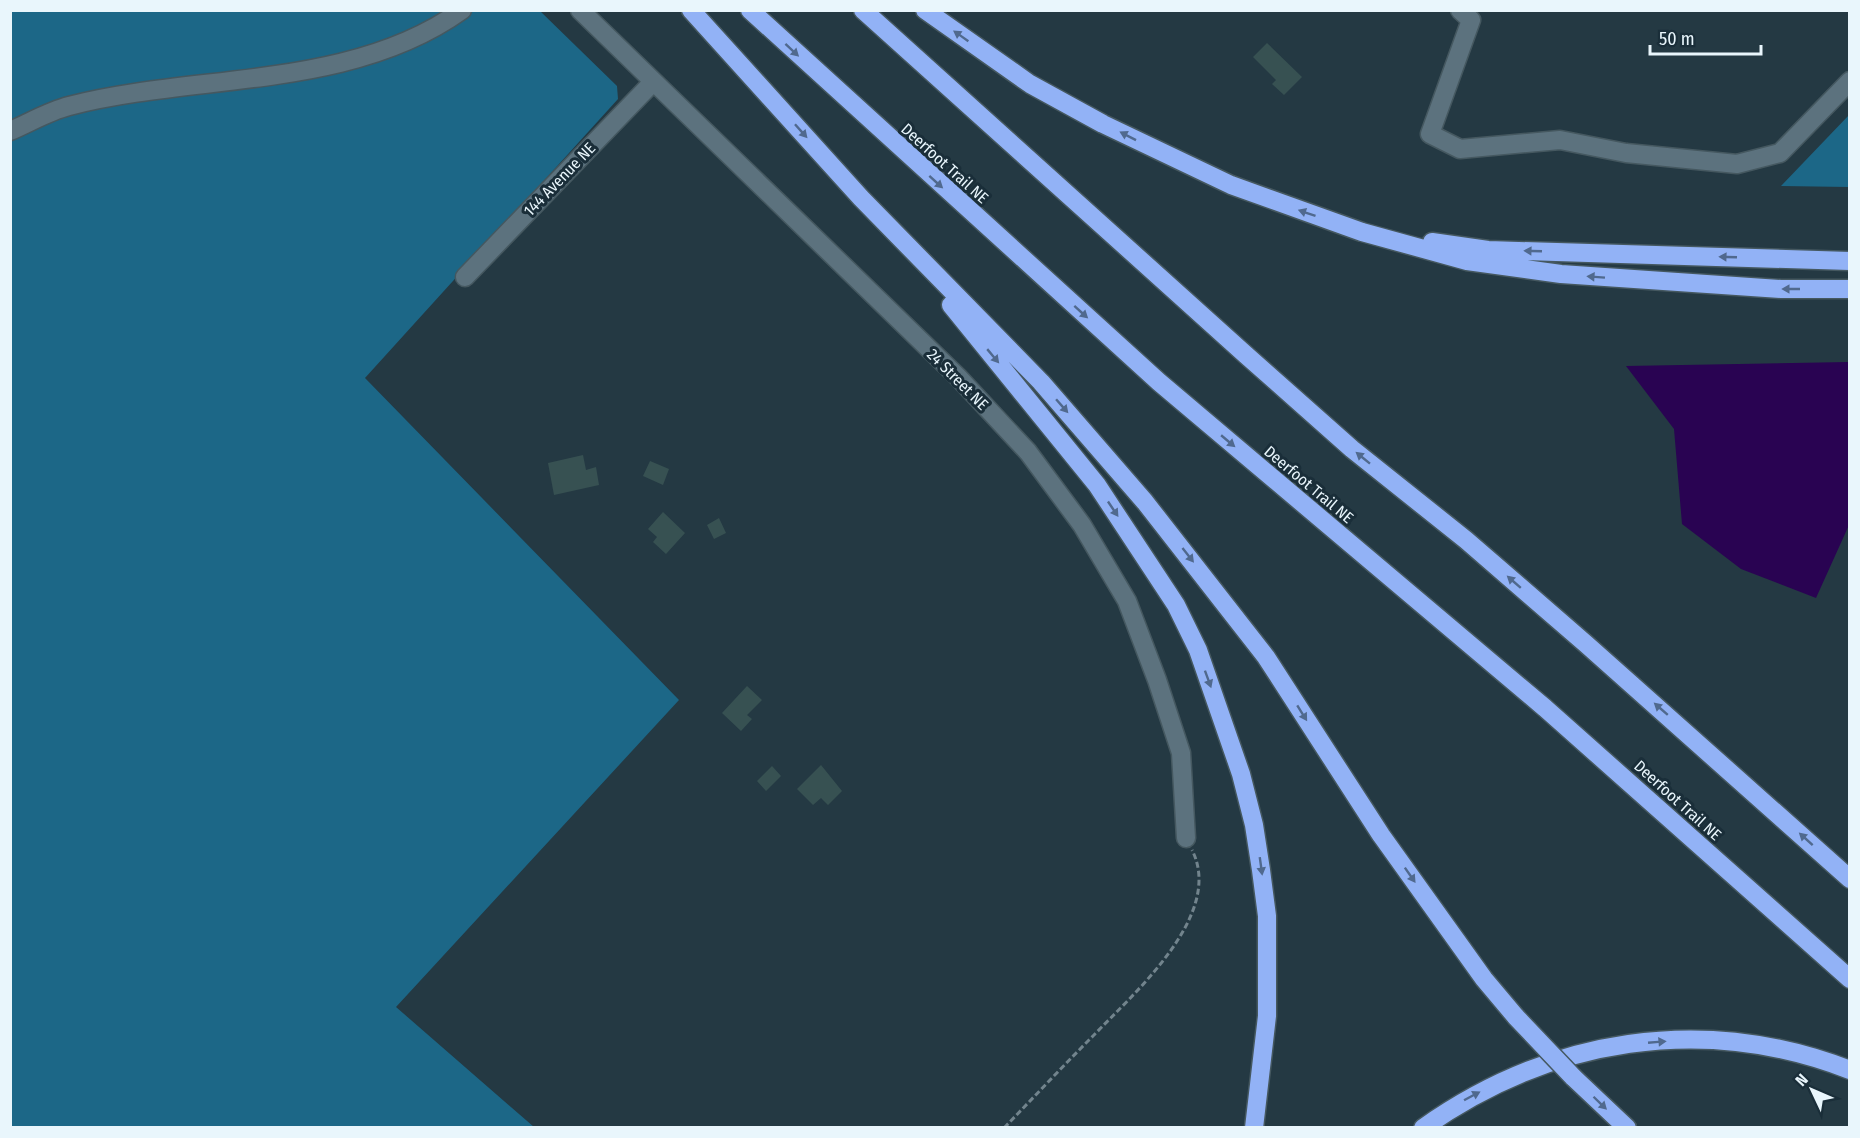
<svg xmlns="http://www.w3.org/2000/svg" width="1860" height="1138" viewBox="0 0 1860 1138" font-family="'Fira Sans Condensed',sans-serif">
  <rect width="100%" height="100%" fill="#243943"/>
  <path fill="#1c6787" d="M10,11H540L617,86L618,99L365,378L679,700L396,1007L534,1127H11Z
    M1849,115V187L1781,186Z"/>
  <path fill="#290352" d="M1849,362V525L1816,598L1741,569L1682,524L1674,429L1626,366Z"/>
  <path fill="#375152" d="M1267,43L1302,77L1284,95L1272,84L1276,80L1253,57Z
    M583,455L586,470L596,467L599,485L554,495L548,463Z
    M650,461L669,469L663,485L643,476Z
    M663,512L685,533L666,554L653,542L657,537L648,529Z
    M719,518L726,533L714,539L707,525Z
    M747,686L762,700L747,715L752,719L741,731L722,713Z
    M821,765L842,791L828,805L821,798L813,805L797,789Z
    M772,766L781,776L766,791L757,781Z"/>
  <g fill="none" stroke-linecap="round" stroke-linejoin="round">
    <g stroke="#455860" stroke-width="21">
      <path id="minor" d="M580,10L958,377L1028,452L1082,525L1127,601L1157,680L1181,753L1186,838
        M1460,10L1471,20L1430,134L1460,149L1560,140L1626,153L1737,164L1780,153L1850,81
        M10,131C29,123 49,111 69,106C197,73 351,90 462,10
        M465,277L653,82"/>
    </g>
    <g stroke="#455860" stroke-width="21">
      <path id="highway" d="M691,10L861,198L1041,382L1145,502L1266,657L1381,835L1484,979L1516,1017
        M750,10L1159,382L1545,708L1850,979
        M863,10L1246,355L1352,449L1466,540L1586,644L1850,879
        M925,10L1030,84L1103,124L1231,185L1362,232L1467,261L1561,274L1781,289H1850
        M1432,242L1488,250L1850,261
        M951,305L1097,485L1176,605L1198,650L1241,774L1254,825L1261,870L1267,916V1016L1254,1128
        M1573,1077L1627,1128
        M1423,1128C1550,1038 1703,1013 1850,1070"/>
    </g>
    <path stroke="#72848d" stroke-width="3" stroke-dasharray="6 3" stroke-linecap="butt" d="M1004,1128C1034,1097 1063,1066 1093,1036C1133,994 1225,915 1192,850"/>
    <use href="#minor" stroke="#5c727e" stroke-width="18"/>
    <use href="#highway" stroke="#92b2f6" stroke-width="18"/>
    <g stroke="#455860" stroke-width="21" stroke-linecap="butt">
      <path id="highway-bridge" d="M1516,1017L1573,1077"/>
    </g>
    <use href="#highway-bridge" stroke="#92b2f6" stroke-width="18"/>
  </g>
  <defs><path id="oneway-solid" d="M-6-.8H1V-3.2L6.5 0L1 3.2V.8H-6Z" transform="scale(1.5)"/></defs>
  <g fill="#50698e">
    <use href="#oneway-solid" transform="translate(961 36) rotate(-145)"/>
    <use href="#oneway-solid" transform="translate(792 50) rotate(43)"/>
    <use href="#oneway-solid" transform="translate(801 131) rotate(48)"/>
    <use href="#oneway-solid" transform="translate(1128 136) rotate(-153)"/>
    <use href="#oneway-solid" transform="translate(936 182) rotate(42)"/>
    <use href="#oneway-solid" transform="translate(1307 213) rotate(-161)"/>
    <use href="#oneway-solid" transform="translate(1533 251) rotate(-178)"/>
    <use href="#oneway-solid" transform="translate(1728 257) rotate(-178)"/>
    <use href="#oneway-solid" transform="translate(1596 277) rotate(-176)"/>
    <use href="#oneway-solid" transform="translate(1791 289) rotate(180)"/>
    <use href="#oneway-solid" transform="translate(1081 312) rotate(42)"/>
    <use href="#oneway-solid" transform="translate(993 356) rotate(50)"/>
    <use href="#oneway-solid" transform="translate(1062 406) rotate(49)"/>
    <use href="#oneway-solid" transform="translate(1228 441) rotate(40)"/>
    <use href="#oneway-solid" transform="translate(1363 458) rotate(-141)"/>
    <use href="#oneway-solid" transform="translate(1113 509) rotate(56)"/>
    <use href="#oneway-solid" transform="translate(1188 555) rotate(52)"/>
    <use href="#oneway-solid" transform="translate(1514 582) rotate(-139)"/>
    <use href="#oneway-solid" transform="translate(1208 679) rotate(70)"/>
    <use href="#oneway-solid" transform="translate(1661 709) rotate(-139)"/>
    <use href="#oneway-solid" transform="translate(1302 713) rotate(58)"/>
    <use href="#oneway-solid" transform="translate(1806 839) rotate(-138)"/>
    <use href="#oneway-solid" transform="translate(1261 866) rotate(82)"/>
    <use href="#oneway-solid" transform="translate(1410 875) rotate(55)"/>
    <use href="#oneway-solid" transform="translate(1657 1042) rotate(-5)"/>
    <use href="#oneway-solid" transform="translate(1472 1096) rotate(-28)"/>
    <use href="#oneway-solid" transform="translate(1600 1103) rotate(44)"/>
  </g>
  <g text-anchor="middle" stroke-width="6" stroke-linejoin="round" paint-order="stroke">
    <g font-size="16" fill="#e9f6fc" stroke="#1a2e39">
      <text transform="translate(945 163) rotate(42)" y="6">Deerfoot Trail NE</text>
      <text transform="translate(559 179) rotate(-46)" y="6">144 Avenue NE</text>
      <text transform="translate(958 379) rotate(45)" y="6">24 Street NE</text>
      <text transform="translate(1309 484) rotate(40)" y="6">Deerfoot Trail NE</text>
      <text transform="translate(1678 800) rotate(42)" y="6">Deerfoot Trail NE</text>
    </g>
  </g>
  <rect width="1860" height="1138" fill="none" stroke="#e9f6fc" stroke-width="24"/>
  <g transform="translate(1812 1090) rotate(314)" stroke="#1a2e39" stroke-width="4.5" paint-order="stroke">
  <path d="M0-4.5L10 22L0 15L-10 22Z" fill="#e9f6fc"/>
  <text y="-9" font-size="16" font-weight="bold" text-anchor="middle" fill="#e9f6fc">N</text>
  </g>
  <path d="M1650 45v9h111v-9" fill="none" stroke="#e9f6fc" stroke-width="3"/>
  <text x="1659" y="45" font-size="18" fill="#e9f6fc" stroke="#1a2e39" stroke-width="4.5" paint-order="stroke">50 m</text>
</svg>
